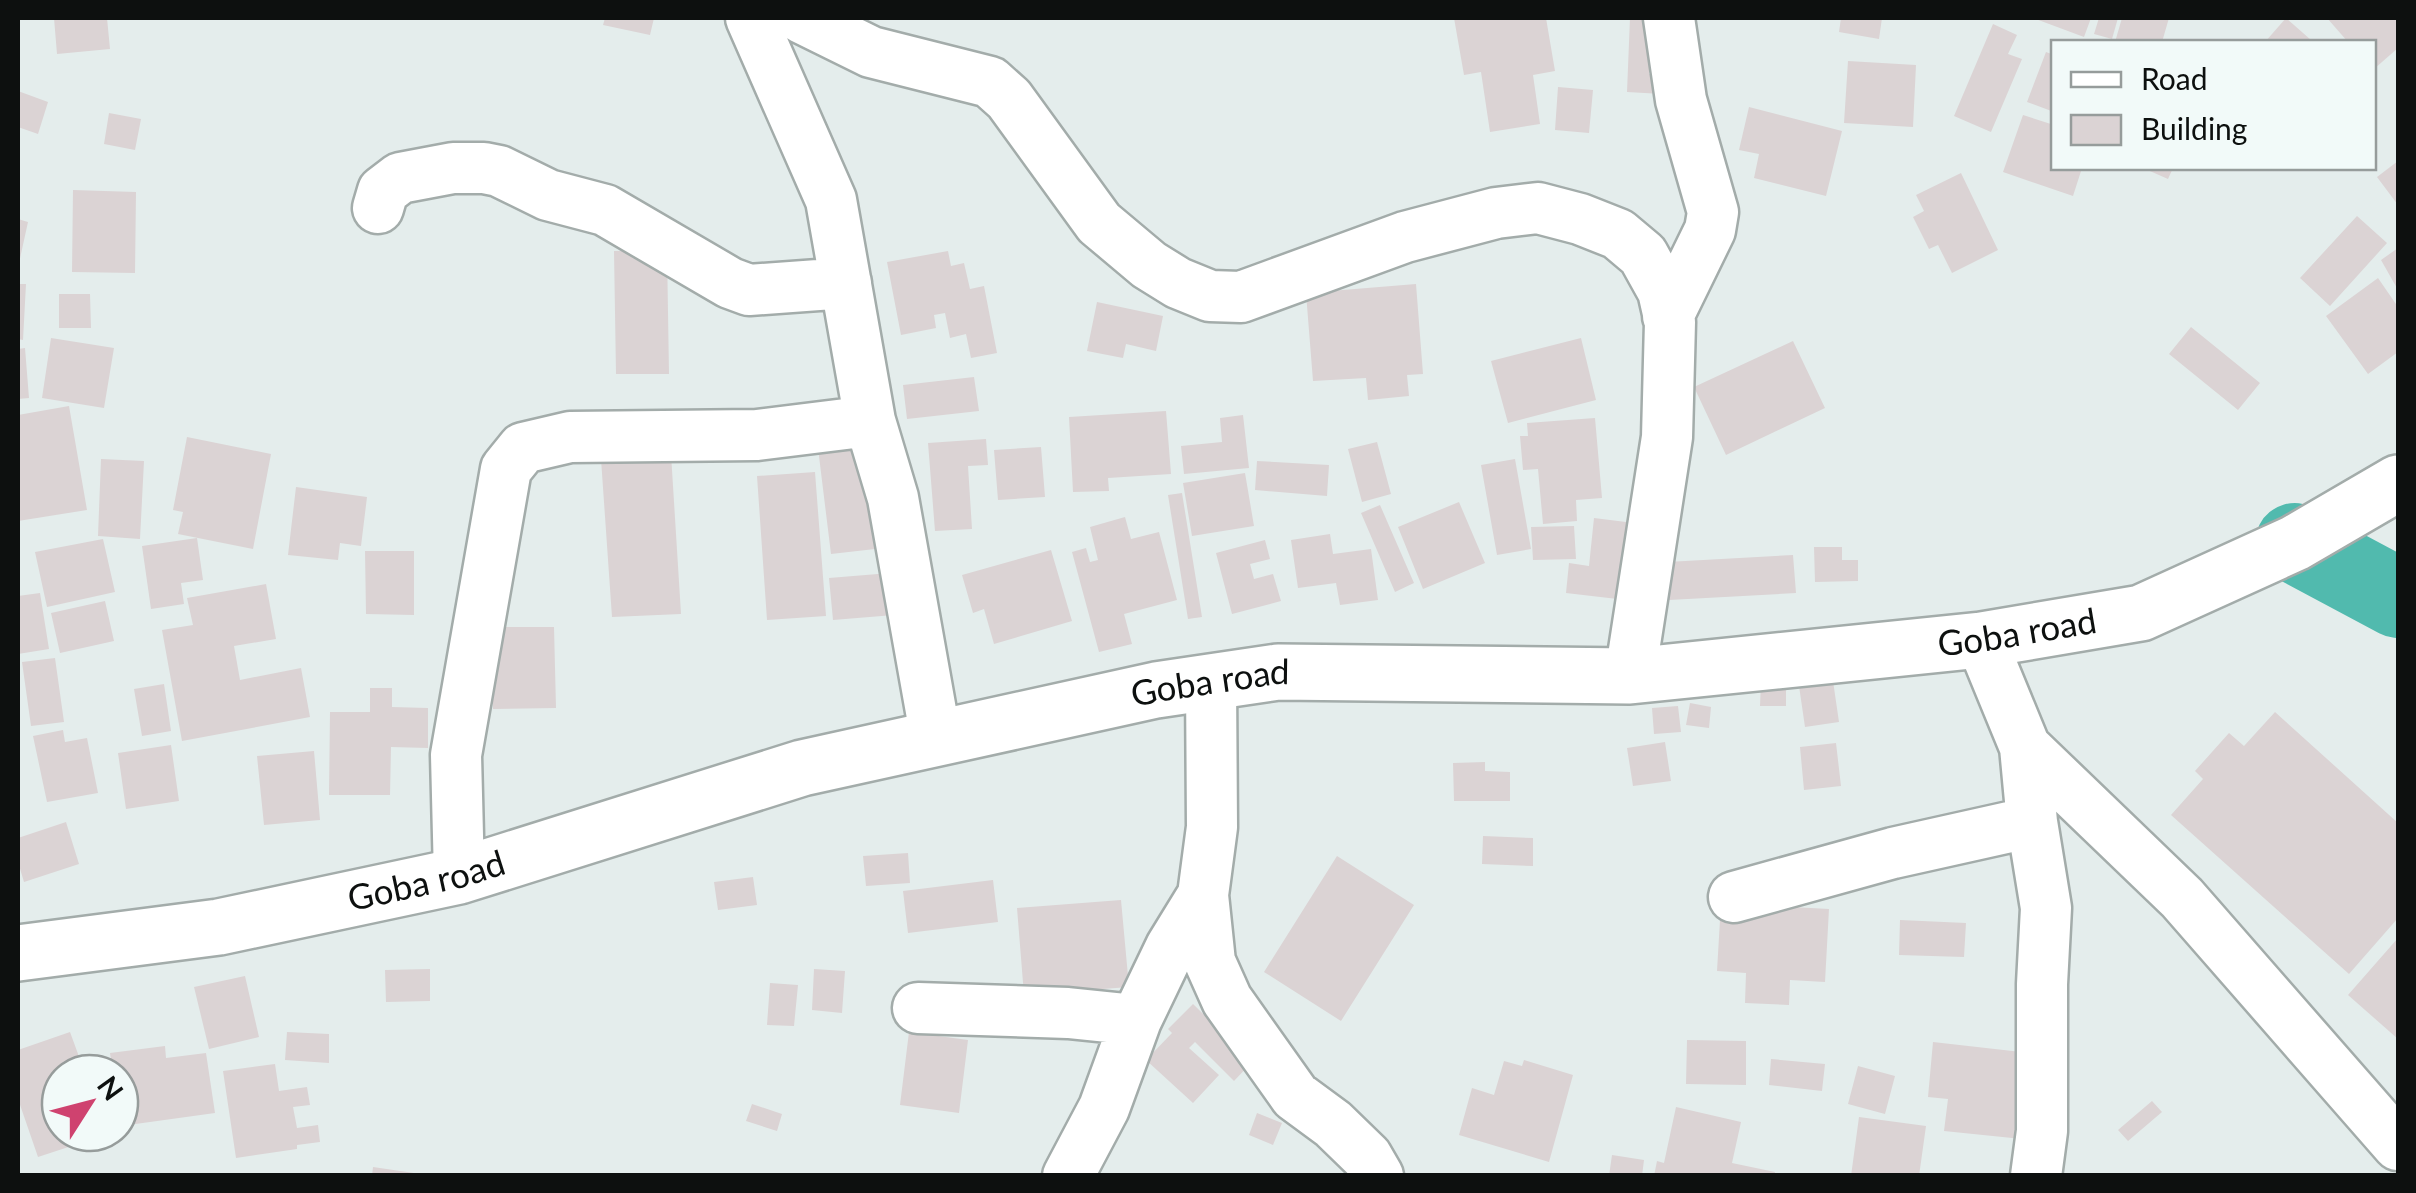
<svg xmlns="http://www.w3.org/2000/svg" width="2416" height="1193" viewBox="0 0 2416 1193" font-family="Lato,sans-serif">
  <rect width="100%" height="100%" fill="#e4edec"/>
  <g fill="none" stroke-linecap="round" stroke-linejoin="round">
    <path stroke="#51baae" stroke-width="80" d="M2295,543L2398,598"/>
  </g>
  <path fill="#dbd3d4" d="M54,18H107L110,49L57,54Z
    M605,18H654L650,35L603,25Z
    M1454,18H1546L1555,71L1533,75L1540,124L1490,132L1481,72L1464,75Z
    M1630,18H1652L1649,74L1663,75L1662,94L1627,92Z
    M1841,18H1882L1879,39L1839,32Z
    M2033,18H2091L2084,37Z
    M2099,18H2118L2112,39L2094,34Z
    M2122,18H2169L2162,42H2115Z
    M2286,18L2311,40L2309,42H2265Z
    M2327,18H2398V48L2374,69V42H2348Z
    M1993,24L2017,35L2008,54L2022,59L1991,132L1954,116Z
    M2046,52L2054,55V112L2027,102Z
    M1848,61L1916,65L1913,127L1844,123Z
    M1558,87L1593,90L1589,133L1555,130Z
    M18,91L48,102L38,134L18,127Z
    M1749,107L1842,131L1826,196L1754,178L1759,154L1739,150Z
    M109,113L141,119L135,150L104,144Z
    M2023,115L2054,125V168H2082L2073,196L2003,172Z
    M2398,161V205L2377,177Z
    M2143,168H2173L2168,179Z
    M1961,173L1998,250L1952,273L1938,245L1929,249L1913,217L1924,211L1916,195Z
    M73,190L136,192L135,273L72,272Z
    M2357,216L2387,243L2330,306L2300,278Z
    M18,219L28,222L19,263H18Z
    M2398,248V290L2381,260Z
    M667,250L669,374H616L614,251Z
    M948,251L951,266L964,263L970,289L984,286L997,353L971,358L966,334L950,338L945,313L934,315L936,328L901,335L887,262Z
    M2378,278L2398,307V352L2368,374L2326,316Z
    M18,284H26L23,340L18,339Z
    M1416,284L1423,374L1407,375L1409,396L1368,400L1366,378L1313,381L1306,293Z
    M59,294H90L91,328H59Z
    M1097,302L1163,316L1156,351L1126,344L1123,358L1087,351Z
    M2191,327L2260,383L2238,410L2169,354Z
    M51,338L114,348L104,408L42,398Z
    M1581,338L1596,400L1508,423L1491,361Z
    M1793,341L1825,408L1726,455L1694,387Z
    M25,348L29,398L18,399V349Z
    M974,377L979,411L907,419L903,385Z
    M69,406L87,510L18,521V415Z
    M1166,411L1171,474L1108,478L1109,491L1073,492L1069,417Z
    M1243,415L1249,468L1184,474L1181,446L1222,442L1220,418Z
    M1595,418L1602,498L1576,500L1577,521L1543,524L1538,469L1523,470L1520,436H1528L1527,423Z
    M187,437L271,454L253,549L178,534L183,512L173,510Z
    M986,439L988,465L968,466L972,529L935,531L928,443Z
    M1377,442L1391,494L1362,502L1348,449Z
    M862,443L875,549L831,554L818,448Z
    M1041,447L1045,497L998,500L994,450Z
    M671,454L681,614L612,617L601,459Z
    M101,459L144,461L140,539L98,536Z
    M1515,459L1531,549L1497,555L1481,465Z
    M1257,461L1329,465L1327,496L1255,490Z
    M815,472L826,616L767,620L757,476Z
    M1245,473L1254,526L1192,536L1183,483Z
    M296,487L367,497L361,546L340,543L338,560L288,555Z
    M1182,493L1202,617L1188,619L1168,495Z
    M1459,502L1485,563L1423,589L1398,527Z
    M1380,505L1414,583L1395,592L1361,513Z
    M1125,517L1131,539L1159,532L1177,600L1124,614L1132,644L1099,652L1072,552L1086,548L1090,562L1098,560L1090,527Z
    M1594,518L1634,523L1626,600L1566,593L1569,563L1589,566Z
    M1574,526L1576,559L1533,560L1531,527Z
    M1330,534L1333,554L1371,549L1378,600L1340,605L1336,583L1298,588L1291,540Z
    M197,538L203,580L181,583L184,604L151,609L142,546Z
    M103,539L115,592L47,607L35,552Z
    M1265,540L1270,559L1250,564L1254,579L1273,574L1281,601L1232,614L1216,553Z
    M1814,547H1842V560H1858V581L1815,582Z
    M1051,550L1072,621L994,644L984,609L973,613L962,575Z
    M365,551H414V615L366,614Z
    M1793,555L1796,593L1669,600L1667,562Z
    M890,573L894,615L833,620L829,578Z
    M266,584L276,639L234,646L240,680L301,668L310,717L182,741L162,630L193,625L187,598Z
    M40,593L49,649L18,654V596Z
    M105,601L114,641L60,653L51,613Z
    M492,627H554L556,708L493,709Z
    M55,658L64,722L31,726L22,662Z
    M1761,681H1786V706H1760Z
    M1833,681L1839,722L1805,727L1799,686Z
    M164,684L171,731L142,736L134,689Z
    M370,688H392V707L428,708V748L391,747L390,795H329L330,712H370Z
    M1690,703L1711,707L1709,728L1686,725Z
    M1678,706L1681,732L1654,734L1652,708Z
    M2275,712L2398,823V918L2349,974L2171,815L2203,779L2195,771L2229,733L2244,746Z
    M63,730L65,742L87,738L98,793L47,802L33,736Z
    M1665,742L1671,781L1633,786L1627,748Z
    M1836,743L1841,786L1804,790L1800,747Z
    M171,745L179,801L126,809L118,753Z
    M314,751L320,820L264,825L257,756Z
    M1485,762V771L1510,772V801H1454L1453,763Z
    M66,822L79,864L24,882L18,862V838Z
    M1483,836L1533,838V866L1482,864Z
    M908,853L910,883L866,886L863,856Z
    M1337,856L1414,905L1341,1021L1264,972Z
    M753,877L757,905L718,910L714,882Z
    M993,880L998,922L908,933L903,891Z
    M1121,900L1129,987L1024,995L1017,908Z
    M1721,903L1829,909L1825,982L1790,980L1789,1005L1745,1003L1746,973L1717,971Z
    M1900,920L1966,923L1964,957L1899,955Z
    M2398,938V1039L2348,995Z
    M430,969V1001L386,1002L385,970Z
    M814,969L845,971L842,1013L812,1010Z
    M245,976L259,1037L209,1049L194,987Z
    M770,983L798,985L794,1026L767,1025Z
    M1193,1004L1252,1062L1234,1081L1195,1042L1189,1048L1219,1075L1193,1103L1146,1060L1172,1033L1168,1029Z
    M70,1032L85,1073H60V1133L108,1134L38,1157L18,1099V1050Z
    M287,1032L329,1034V1063L285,1060Z
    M909,1032L968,1040L959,1113L900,1105Z
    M1687,1040L1746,1041V1085L1686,1084Z
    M1933,1042L2030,1053L2022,1139L1944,1131L1948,1099L1928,1097Z
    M165,1046L166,1058L206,1053L215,1113L121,1126L120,1073H113L110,1053Z
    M1771,1059L1825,1064L1822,1091L1769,1085Z
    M1524,1060L1573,1075L1549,1162L1459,1135L1472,1088L1494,1095L1504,1061L1522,1066Z
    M275,1064L279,1091L307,1087L310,1105L293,1107L297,1128L318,1125L320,1142L297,1145V1149L236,1158L223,1071Z
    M1858,1066L1895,1076L1885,1114L1848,1104Z
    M2152,1101L2162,1112L2128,1141L2118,1130Z
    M752,1104L782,1114L777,1131L746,1121Z
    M1676,1107L1741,1122L1732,1163L1775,1172L1774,1176H1654L1657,1161L1664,1163Z
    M1257,1113L1282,1123L1273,1145L1249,1135Z
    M1859,1117L1926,1126L1919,1176H1851Z
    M1612,1155L1644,1160L1642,1176H1609Z
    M373,1167L414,1173V1176H372Z"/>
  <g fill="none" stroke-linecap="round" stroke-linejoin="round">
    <g stroke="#a3acaa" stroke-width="55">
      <path id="minor" d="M751,18L831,200L870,421L893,498L936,739
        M802,18L871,52L990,82L1009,99L1099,223L1149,265L1178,283L1210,296L1241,297L1405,237L1496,213L1538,208L1580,219L1618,234L1643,255L1663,291L1670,322L1667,437L1630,676
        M378,208L383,191L400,178L453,168H484L499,171L548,195L605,210L730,283L749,290L846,283
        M1668,316L1710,230L1713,212L1681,100L1669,18
        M1981,640L2025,747L2032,822L2046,908L2042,984V1131L2036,1176
        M2025,747L2182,898L2398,1145
        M459,876L456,755L506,469L523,448L570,437L757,435L870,421
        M1203,895L1210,962L1227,1000L1295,1096L1333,1124L1367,1157L1378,1176
        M1734,897L1893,853L2032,822
        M918,1008L1068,1013L1136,1020
        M1068,1176L1104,1108L1136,1020L1171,947L1203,895L1212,827L1211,681"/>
    </g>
    <g stroke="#a3acaa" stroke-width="60">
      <g id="secondary">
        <path id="s1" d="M18,953L219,927L459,876L802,768L1156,690L1278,672L1630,676L1981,640L2141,613L2295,543L2398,483"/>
      </g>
    </g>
    <use href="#minor" stroke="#fff" stroke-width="50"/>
    <use href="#secondary" stroke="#fff" stroke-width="55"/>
  </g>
  <g text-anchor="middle" stroke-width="9" stroke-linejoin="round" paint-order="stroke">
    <g font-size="35" fill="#0d100f" stroke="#f2faf9">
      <text dy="12" stroke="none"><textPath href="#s1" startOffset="2035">Goba road</textPath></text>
      <text dy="12" stroke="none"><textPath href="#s1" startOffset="1225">Goba road</textPath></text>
      <text dy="12" stroke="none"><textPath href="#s1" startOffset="415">Goba road</textPath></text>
    </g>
  </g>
  <rect width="2416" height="1193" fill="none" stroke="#0d100f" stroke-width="40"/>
  <rect x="2051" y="40" width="325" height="130" fill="#f2faf9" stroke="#969c9b" stroke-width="2.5"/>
  <rect x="2071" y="72" width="50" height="15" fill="#ffffff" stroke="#969c9b" stroke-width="2.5"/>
  <text x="2141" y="90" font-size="30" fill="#0d100f">Road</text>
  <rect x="2071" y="115" width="50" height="30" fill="#dbd3d4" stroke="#969c9b" stroke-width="2.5"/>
  <text x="2141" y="140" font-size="30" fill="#0d100f">Building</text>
  <g transform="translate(90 1103) rotate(54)"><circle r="48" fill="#f2faf9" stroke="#969c9b" stroke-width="2.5"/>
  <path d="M0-8L18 38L0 25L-18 38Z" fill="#cf426f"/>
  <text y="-15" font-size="28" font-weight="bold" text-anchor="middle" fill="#0d100f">N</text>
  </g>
</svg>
